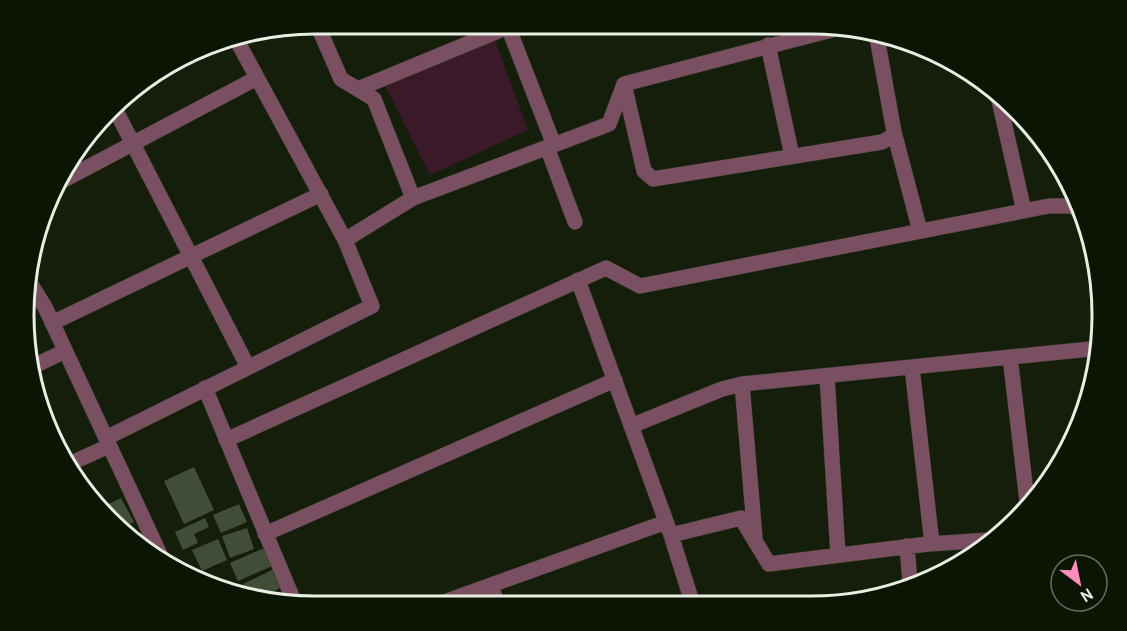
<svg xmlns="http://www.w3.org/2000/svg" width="1127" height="631" viewBox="0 0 1127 631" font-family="'PT Sans',sans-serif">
  <rect width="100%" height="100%" fill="#151e0b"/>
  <path fill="#3a1a28" d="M493,35L528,130L430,175L383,81Z"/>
  <path fill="#424d38" d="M1091,255H1094L1095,272L1093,273Z
    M194,467L214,510L184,524L164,481Z
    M121,498L134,522L121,528L98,509Z
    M239,504L247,522L221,533L213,515Z
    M205,518L209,527L194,534L198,543L183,550L175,532Z
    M247,528L254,549L230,558L222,536Z
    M134,529L138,537L134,539L127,533Z
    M218,539L227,560L202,571L192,550Z
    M264,548L272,566L238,581L230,563Z
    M274,569L282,587L256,600L250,599L243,584Z
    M237,585L244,598L226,591Z
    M283,594L287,605L267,601Z"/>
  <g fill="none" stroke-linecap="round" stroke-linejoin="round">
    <g stroke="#333b29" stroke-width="16">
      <path id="minor" d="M317,24L341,79L374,99L413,198L609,124L624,84L843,27
        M507,24L554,145
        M235,37L345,240
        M768,45L792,156
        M624,84L644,171L653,179L882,142L891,137L894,132L876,32
        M358,89L508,27
        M999,100L1024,211
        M115,109L248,367
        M894,132L920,231
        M547,147L575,222
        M60,182L257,78
        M578,280L671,535L693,605
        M30,283L45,307L164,563
        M52,323L321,194
        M1010,357L1027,501
        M32,367L65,351
        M912,367L932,544
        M827,376L838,555
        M742,384L755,538
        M205,388L296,606
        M631,426L722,389L742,384L1100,348
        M106,438L372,306L345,240L413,198
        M226,440L606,268L640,286L1049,206H1072L1078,210
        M69,464L109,446
        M265,534L615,380
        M671,535L741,518L769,564L928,544L990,540
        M907,546L910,582
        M491,585L498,606
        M433,606L666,522"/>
    </g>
    <use href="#minor" stroke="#7a4f61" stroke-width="15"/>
  </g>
  <path d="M0 0H1127V631H0ZM315 34H811A281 281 0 0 1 1092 315V315A281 281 0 0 1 811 596H315A281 281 0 0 1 34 315V315A281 281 0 0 1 315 34Z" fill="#0c1504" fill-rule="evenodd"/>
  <path fill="none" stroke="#e8efe2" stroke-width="3" d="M315 34H811A281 281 0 0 1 1092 315V315A281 281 0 0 1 811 596H315A281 281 0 0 1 34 315V315A281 281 0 0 1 315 34Z"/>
  <g transform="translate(1079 583) rotate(148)"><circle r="28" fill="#0c1504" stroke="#646c5d" stroke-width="1.5"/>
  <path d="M0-4.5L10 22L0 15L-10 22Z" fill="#fd8ebe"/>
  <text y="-9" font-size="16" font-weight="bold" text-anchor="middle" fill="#e8efe2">N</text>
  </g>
</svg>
